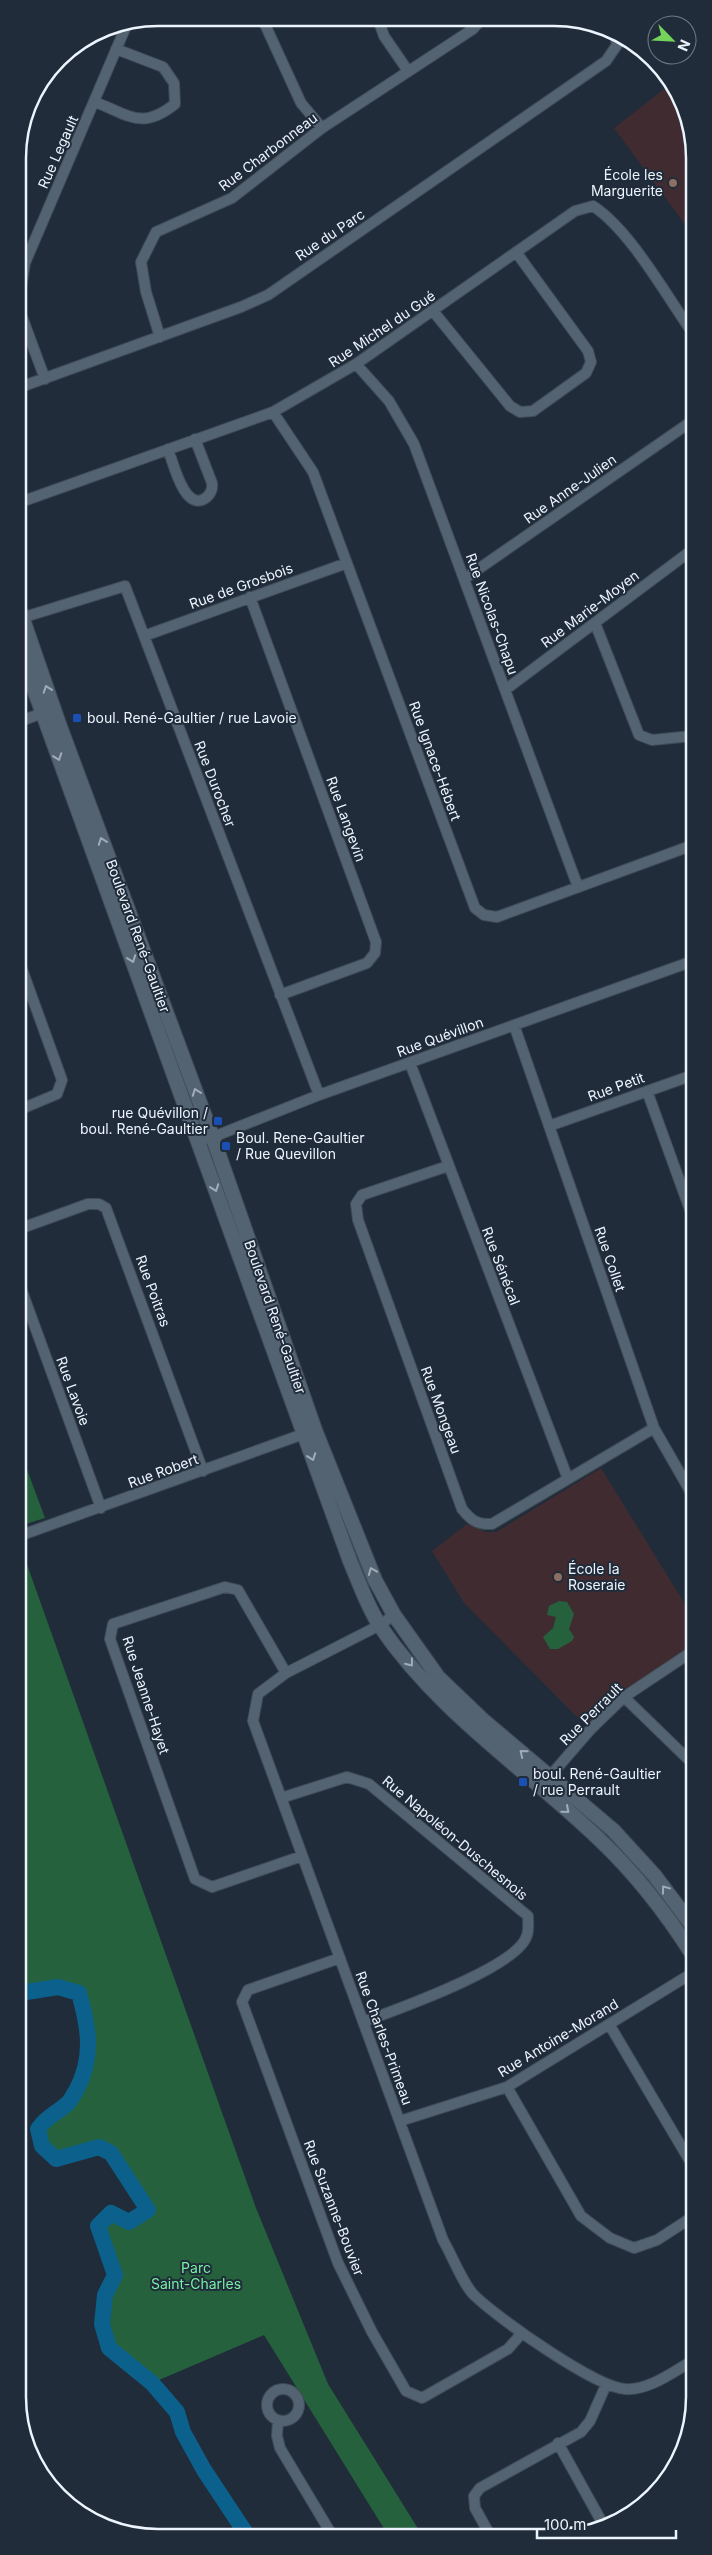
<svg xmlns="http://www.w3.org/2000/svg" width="712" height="2555" viewBox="0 0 712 2555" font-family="Inter,sans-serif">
  <rect width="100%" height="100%" fill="#202c3a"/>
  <path fill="#402c30" d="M668,86L692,131V234L614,128Z
    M601,1468L693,1617V1647L612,1697L587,1727L464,1603L432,1551L467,1524L485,1532H496Z"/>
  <path fill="#25613c" d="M19,1448L45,1518L19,1526Z
    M19,1542L256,2208L328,2384L422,2535H388L264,2335L152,2383C138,2373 119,2363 109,2349C95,2328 105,2295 115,2275L98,2226L111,2213L129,2222L148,2210L111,2153L98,2147L56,2159L42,2146L38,2129C49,2114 55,2115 67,2104C71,2101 73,2095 76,2091C94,2058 90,2027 79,1993L58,1987L20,1993Z
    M559,1601L567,1602L574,1614L569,1629L574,1637L572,1641L558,1649H550L543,1637L553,1628L556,1617L547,1615L549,1606Z"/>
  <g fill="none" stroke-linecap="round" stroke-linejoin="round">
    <path stroke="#0b618b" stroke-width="16" d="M20,1993L58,1987L79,1993C89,2028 94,2058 76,2091C73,2095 71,2101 67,2104C55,2115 49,2114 38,2129L42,2146L56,2159L99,2147L111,2153L148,2210L129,2222L111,2213L98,2226L115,2275L105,2295L102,2324L109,2348L152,2383L177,2412L183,2432L204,2470L247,2535"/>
    <g stroke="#3f4b56" stroke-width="12">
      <path id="street" d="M262,18L301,103L322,128
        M378,19L384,36L408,71
        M95,102C131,116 142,130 175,104L174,83L163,67L116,49
        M433,311L510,406L520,412L533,411L586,373L591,362L588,351L516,252
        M160,337L146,292L141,262L156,232L232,198L322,128L473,29L481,20
        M356,364L389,401L414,444L578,887
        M45,379L18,306L25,263L127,24
        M18,388L241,307L268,295L606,61L617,45L616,39
        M273,412L313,472L475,908L484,915L497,917L693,845
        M168,449C173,462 185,515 207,497C211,493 213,489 212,483L195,439
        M18,503L273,412L356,364L575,211L593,206C630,230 666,295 692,332
        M464,579L692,421
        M250,597L376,942L375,953L367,963L280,995
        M18,619L125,586L319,1095
        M595,623L639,735L652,740L692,736
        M144,636L347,563
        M505,690L692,550
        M18,722L48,711
        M19,961L62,1080L57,1094L19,1110
        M514,1025L654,1428L693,1496
        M410,1063L568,1479
        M647,1091L693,1218
        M549,1126L693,1075
        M208,1139L319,1095L693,961
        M448,1166L362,1195L356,1204L358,1220L462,1509C471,1520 477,1525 492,1524L654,1428
        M19,1229L88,1204H99L106,1208L203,1471
        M19,1283L101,1508
        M19,1536L309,1432
        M394,1615L380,1625L286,1673L258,1694L253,1721L443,2240C452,2255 463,2285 475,2296C499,2319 595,2387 625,2389C649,2391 674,2371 694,2360
        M286,1673L238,1590L225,1587L113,1624L110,1639L195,1879L212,1887L302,1856
        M624,1697L694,1765
        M545,1782L590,1730L624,1697L693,1651
        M281,1798L347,1777L369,1784L528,1916C528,1922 529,1930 527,1935C519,1967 395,2010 363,2022
        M340,1958L248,1990L242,2002L338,2263L372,2332L406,2391L422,2398L508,2349L522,2333
        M609,2024L694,2168
        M507,2087L581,2216L610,2238L634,2248L657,2240L694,2216
        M400,2121L507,2087L694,1972
        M267 2405a16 16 0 1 1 32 0a16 16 0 1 1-32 0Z
        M278,2420L277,2436L280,2448L332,2535
        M558,2443L604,2526
        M490,2535L475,2508L474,2496L480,2488L581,2432L590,2421L606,2385"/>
    </g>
    <g stroke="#3f4b56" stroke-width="16">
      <path id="secondary" d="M18,605L59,724L213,1138L315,1430L375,1580L394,1615L438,1677L483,1720L613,1830L655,1876L694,1928
        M18,645L350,1561C359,1582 367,1606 380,1626C438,1712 525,1768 599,1839C636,1874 667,1914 694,1957"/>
    </g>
    <use href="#street" stroke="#546372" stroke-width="10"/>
    <use href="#secondary" stroke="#546372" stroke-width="14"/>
  </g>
  <defs><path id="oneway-chevron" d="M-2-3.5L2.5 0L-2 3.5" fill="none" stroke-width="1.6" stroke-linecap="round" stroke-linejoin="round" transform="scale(1.25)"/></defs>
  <g stroke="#a0acb8">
    <use href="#oneway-chevron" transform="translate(47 689) rotate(-109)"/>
    <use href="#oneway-chevron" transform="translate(58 757) rotate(70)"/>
    <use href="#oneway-chevron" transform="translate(102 841) rotate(-110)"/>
    <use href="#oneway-chevron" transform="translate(132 959) rotate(70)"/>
    <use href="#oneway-chevron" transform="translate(196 1092) rotate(-110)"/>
    <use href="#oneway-chevron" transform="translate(215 1188) rotate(70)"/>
    <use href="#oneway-chevron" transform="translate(312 1457) rotate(70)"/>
    <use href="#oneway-chevron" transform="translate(372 1571) rotate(-112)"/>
    <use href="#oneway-chevron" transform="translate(410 1663) rotate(52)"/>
    <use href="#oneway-chevron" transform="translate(523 1753) rotate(-141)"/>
    <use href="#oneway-chevron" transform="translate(566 1810) rotate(41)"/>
    <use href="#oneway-chevron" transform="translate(665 1889) rotate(-127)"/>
  </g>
  <g fill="#8d6e63" stroke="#202c3a" stroke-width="2">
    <circle cx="673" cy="183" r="5"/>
    <circle cx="558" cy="1577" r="5"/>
  </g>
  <g fill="#1a4fb4" stroke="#202c3a" stroke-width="2">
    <rect x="72" y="713" width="10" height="10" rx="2.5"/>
    <rect x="213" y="1116" width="10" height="10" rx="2.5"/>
    <rect x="221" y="1141" width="10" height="10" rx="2.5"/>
    <rect x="518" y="1777" width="10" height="10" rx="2.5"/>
  </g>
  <g text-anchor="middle" stroke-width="4" stroke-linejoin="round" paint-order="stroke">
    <g font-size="14" fill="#ecf4fe" stroke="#202c3a">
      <text transform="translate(58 152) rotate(-66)" y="5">Rue Legault</text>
      <text transform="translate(268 152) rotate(-37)" y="5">Rue Charbonneau</text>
      <text transform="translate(330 235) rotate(-34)" y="5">Rue du Parc</text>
      <text transform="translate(382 329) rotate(-34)" y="5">Rue Michel du Gué</text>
      <text transform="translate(570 489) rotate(-35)" y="5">Rue Anne-Julien</text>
      <text transform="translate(241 586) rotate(-20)" y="5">Rue de Grosbois</text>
      <text transform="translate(590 609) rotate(-37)" y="5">Rue Marie-Moyen</text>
      <text transform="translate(492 614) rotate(70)" y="5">Rue Nicolas-Chapu</text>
      <text transform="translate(435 761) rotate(70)" y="5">Rue Ignace-Hébert</text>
      <text transform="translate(215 784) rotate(69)" y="5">Rue Durocher</text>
      <text transform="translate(346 819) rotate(70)" y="5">Rue Langevin</text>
      <text transform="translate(138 936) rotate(70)" y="5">Boulevard René-Gaultier</text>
      <text transform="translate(440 1037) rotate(-20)" y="5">Rue Quévillon</text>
      <text transform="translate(616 1087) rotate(-20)" y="5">Rue Petit</text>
      <text transform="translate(610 1259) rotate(71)" y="5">Rue Collet</text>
      <text transform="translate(501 1266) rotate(69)" y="5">Rue Sénécal</text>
      <text transform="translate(153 1291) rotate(70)" y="5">Rue Poitras</text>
      <text transform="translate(275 1317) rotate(71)" y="5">Boulevard René-Gaultier</text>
      <text transform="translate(73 1391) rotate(70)" y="5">Rue Lavoie</text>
      <text transform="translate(441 1410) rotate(70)" y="5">Rue Mongeau</text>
      <text transform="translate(163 1471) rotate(-20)" y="5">Rue Robert</text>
      <text transform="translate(146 1695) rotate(72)" y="5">Rue Jeanne-Hayet</text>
      <text transform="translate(591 1714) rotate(-45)" y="5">Rue Perrault</text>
      <text transform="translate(455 1838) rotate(40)" y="5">Rue Napoléon-Duschesnois</text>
      <text transform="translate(384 2038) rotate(70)" y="5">Rue Charles-Primeau</text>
      <text transform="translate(558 2038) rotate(-31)" y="5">Rue Antoine-Morand</text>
      <text transform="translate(334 2208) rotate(69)" y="5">Rue Suzanne-Bouvier</text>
    </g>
    <g font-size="14" fill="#ecf4fe" stroke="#202c3a" text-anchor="start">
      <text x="663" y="180" text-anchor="end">École les<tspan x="663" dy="16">Marguerite</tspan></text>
      <text x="87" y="723">boul. René-Gaultier / rue Lavoie</text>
      <text x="208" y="1118" text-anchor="end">rue Quévillon /<tspan x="208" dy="16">boul. René-Gaultier</tspan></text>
      <text x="236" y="1143">Boul. Rene-Gaultier<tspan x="236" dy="16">/ Rue Quevillon</tspan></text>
      <text x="568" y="1574">École la<tspan x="568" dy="16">Roseraie</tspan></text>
      <text x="533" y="1779">boul. René-Gaultier<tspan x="533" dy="16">/ rue Perrault</tspan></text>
    </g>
    <g font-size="14" fill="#76f0a2" stroke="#202c3a">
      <text x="196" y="2273">Parc<tspan x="196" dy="16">Saint-Charles</tspan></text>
    </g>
  </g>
  <path d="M0 0H712V2555H0ZM158 26H554A132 132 0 0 1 686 158V2397A132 132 0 0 1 554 2529H158A132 132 0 0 1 26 2397V158A132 132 0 0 1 158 26Z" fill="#202c3a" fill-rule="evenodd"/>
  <path fill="none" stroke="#ecf4fe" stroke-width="2.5" d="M158 26H554A132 132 0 0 1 686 158V2397A132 132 0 0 1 554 2529H158A132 132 0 0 1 26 2397V158A132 132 0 0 1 158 26Z"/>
  <g transform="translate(672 40) rotate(114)"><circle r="24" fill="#202c3a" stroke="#727c88"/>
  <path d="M0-4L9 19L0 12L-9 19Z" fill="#75d25b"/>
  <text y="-8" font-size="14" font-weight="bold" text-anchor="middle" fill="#ecf4fe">N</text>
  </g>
  <path d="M537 2530v8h139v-8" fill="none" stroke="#ecf4fe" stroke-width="2.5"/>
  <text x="544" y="2530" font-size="15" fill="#ecf4fe" stroke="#202c3a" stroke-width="4" paint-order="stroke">100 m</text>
</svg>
